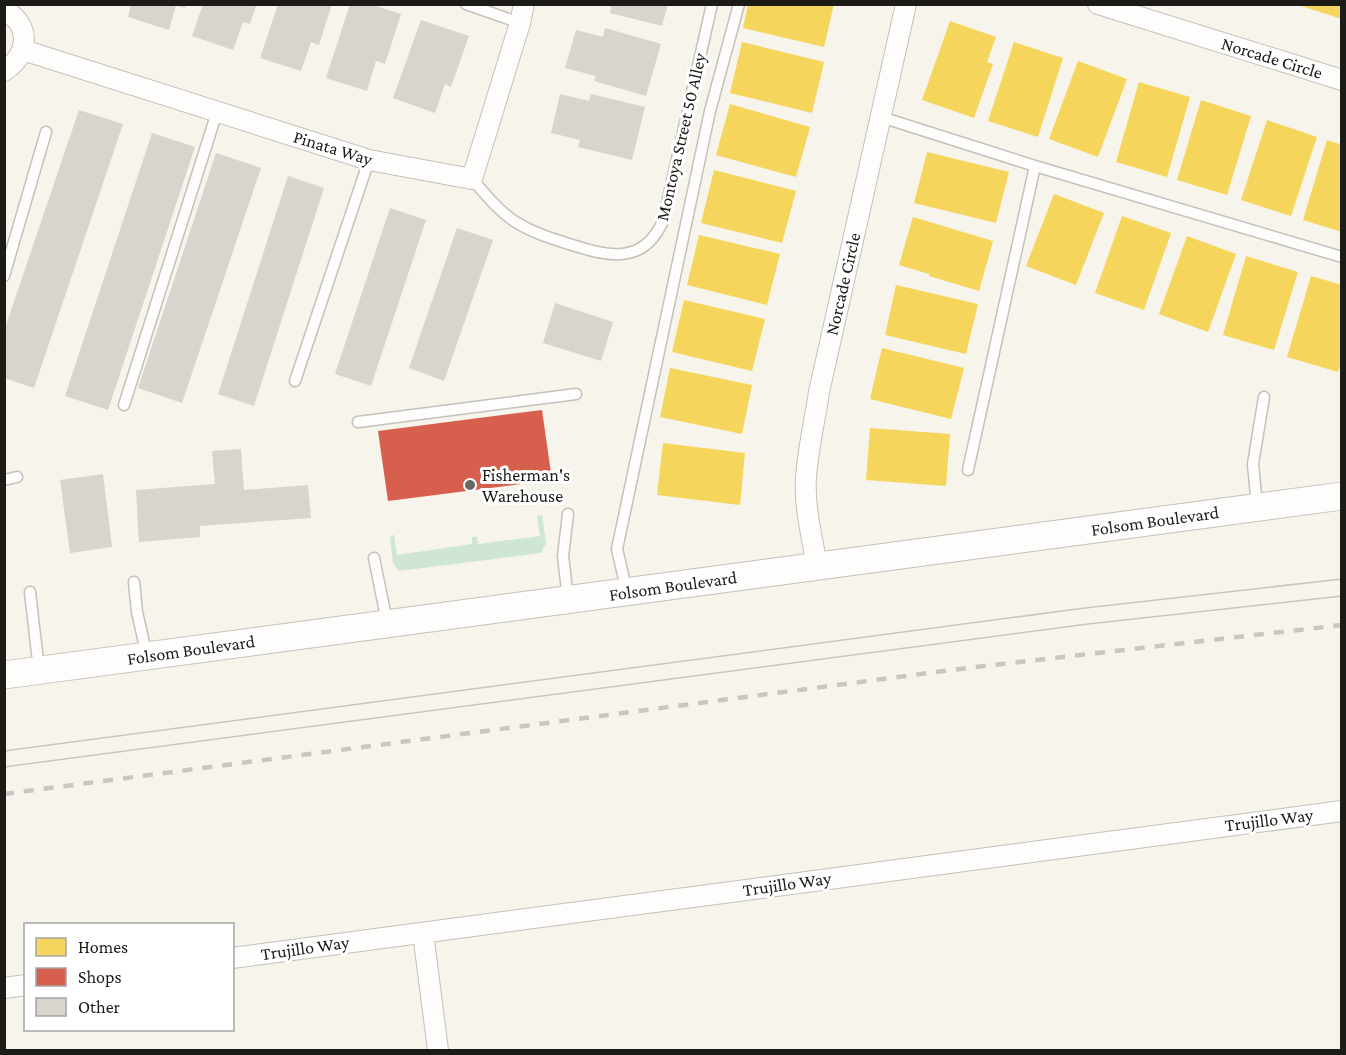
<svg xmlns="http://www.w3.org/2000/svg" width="1346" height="1055" viewBox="0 0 1346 1055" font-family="'Crimson Pro',serif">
  <rect width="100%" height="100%" fill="#f6f4eb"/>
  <path fill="#cfe6d6" d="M542,515L546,543L541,553L399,571L393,563L390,536L394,535L397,555L472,544V537H477L478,544L540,536L537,516Z"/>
  <path fill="#f6d55c" d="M748,4H834L824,47L743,28Z
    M1298,5H1342V19Z
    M950,21L996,37L987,62L993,64L974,118L922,100Z
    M742,42L824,62L812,113L730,93Z
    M1014,42L1063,58L1038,137L988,121Z
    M1078,61L1127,79L1098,157L1049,139Z
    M1139,82L1190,97L1167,177L1116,162Z
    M1201,100L1251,116L1227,195L1177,180Z
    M730,104L810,127L796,177L716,155Z
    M1267,120L1317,137L1291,216L1241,200Z
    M1327,140L1342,145V232L1303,220Z
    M927,152L1009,172L996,223L914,203Z
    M714,170L796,191L782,243L701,223Z
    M1054,194L1104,213L1076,285L1026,266Z
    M1122,216L1171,233L1144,310L1095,293Z
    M913,217L993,241L979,291L929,276V274L899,265Z
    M699,235L780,254L767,305L687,285Z
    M1187,236L1236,254L1208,332L1159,314Z
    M1246,256L1298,272L1274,350L1223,335Z
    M1311,276L1342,285V359L1338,372L1287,357Z
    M896,285L978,304L966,354L885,335Z
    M684,300L765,319L752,371L672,352Z
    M882,348L964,368L951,419L870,399Z
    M670,368L752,385L742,434L660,417Z
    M870,428L950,434L946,486L866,480Z
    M663,443L745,453L740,505L657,495Z"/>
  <path fill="#d6604d" d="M542,410L552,480L388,501L378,431Z"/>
  <path fill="#d7d5ce" d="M131,4H186L185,8L176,5L169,30L128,17Z
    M203,4H257L250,24L243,22L233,50L192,36Z
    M278,4H332L319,45L311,42L301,71L260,58Z
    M350,4H370L401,14L385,64L376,61L367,91L326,78Z
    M606,4H668L662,26L610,13L611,7Z
    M421,20L469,36L451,87L445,84L435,113L393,98Z
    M605,28L661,44L646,96L594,81L596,76L565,68L576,30L603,37Z
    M560,94L589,101L591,94L645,107L632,160L578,147L580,140L551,133Z
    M79,110L123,124L34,388L4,378V331Z
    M152,133L195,147L108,410L65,396Z
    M216,153L261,168L182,403L138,388Z
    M288,176L324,188L254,406L218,394Z
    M390,208L426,220L371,386L335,374Z
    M457,228L493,240L444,381L409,368Z
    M555,303L613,322L601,361L543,343Z
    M241,449L244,490L308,485L311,518L200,526V537L139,542L136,490L215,484L212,451Z
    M103,474L112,547L70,553L60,480Z"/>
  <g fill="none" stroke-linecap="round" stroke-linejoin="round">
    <g stroke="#c3c1bb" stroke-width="13">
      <path id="lane" d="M466,4L520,23
        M881,117L1035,166L1342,257
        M472,179C485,194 498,210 514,221C531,232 550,238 569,244C607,256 643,266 663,221L712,4
        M4,276L46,132
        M295,381L369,160
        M124,405L217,112
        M358,422L576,394
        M968,470L1035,166
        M4,480L17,477
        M1257,507L1253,464L1264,397
        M568,514L563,556L568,599
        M374,558L387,622
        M134,582L137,612L147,656
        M30,592L39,670
        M627,592L617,549L710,111L739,4"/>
    </g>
    <g stroke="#c3c1bb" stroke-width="22">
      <path id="street" d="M1098,4L1342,80
        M4,10C32,25 29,55 4,71
        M23,50L369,160L472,179L520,23L524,4
        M817,566C812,537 804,506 806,477C808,449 815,420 819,392L906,4
        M423,933L438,1050
        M232,958L1342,811
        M4,988L26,985"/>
    </g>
    <g stroke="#c3c1bb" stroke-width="29">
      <path id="secondary" d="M4,675L1342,496"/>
    </g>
    <use href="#lane" stroke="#fefdfc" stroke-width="10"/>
    <use href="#street" stroke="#fefdfc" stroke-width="20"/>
    <use href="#secondary" stroke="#fefdfc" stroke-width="27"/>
    <path stroke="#c8c7c5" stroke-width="1.5" d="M4,751L1085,608L1342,579
      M4,767L1088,624L1342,596"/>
    <path stroke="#c8c7c5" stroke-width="4.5" stroke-dasharray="10 10" stroke-linecap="butt" d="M4,794L967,668L1342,625"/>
  </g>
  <circle fill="#696761" stroke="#fff" stroke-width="2" cx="470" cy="485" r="6"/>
  <g text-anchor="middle" stroke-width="6" stroke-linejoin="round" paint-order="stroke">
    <g font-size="18" fill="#1d1b16" stroke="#fff">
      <text transform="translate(1272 58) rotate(17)" y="6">Norcade Circle</text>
      <text transform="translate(681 137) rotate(-77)" y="6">Montoya Street 50 Alley</text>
      <text transform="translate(333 148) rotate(17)" y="6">Pinata Way</text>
      <text transform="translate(843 284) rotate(-77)" y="6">Norcade Circle</text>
      <text transform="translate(1155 521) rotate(-8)" y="6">Folsom Boulevard</text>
      <text transform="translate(673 586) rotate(-8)" y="6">Folsom Boulevard</text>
      <text transform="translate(191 650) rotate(-8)" y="6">Folsom Boulevard</text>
      <text transform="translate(1269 820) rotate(-7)" y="6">Trujillo Way</text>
      <text transform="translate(787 884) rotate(-8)" y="6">Trujillo Way</text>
      <text transform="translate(305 948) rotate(-8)" y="6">Trujillo Way</text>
    </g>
    <g font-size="18" fill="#1d1b16" stroke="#fff" text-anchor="start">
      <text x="482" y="481">Fisherman's<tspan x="482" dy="21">Warehouse</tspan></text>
    </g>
  </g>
  <rect width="1346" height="1055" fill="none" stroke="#1d1b16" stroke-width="12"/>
  <rect x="24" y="923" width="210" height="108" fill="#ffffff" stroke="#a5a4a2" stroke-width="1.5"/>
  <rect x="36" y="938" width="30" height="18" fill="#f6d55c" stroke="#a5a4a2" stroke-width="1.5"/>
  <text x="78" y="953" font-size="18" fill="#1d1b16">Homes</text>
  <rect x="36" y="968" width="30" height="18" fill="#d6604d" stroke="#a5a4a2" stroke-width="1.5"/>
  <text x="78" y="983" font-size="18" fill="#1d1b16">Shops</text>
  <rect x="36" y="998" width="30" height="18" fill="#d7d5ce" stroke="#a5a4a2" stroke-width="1.5"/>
  <text x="78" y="1013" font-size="18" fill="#1d1b16">Other</text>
</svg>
